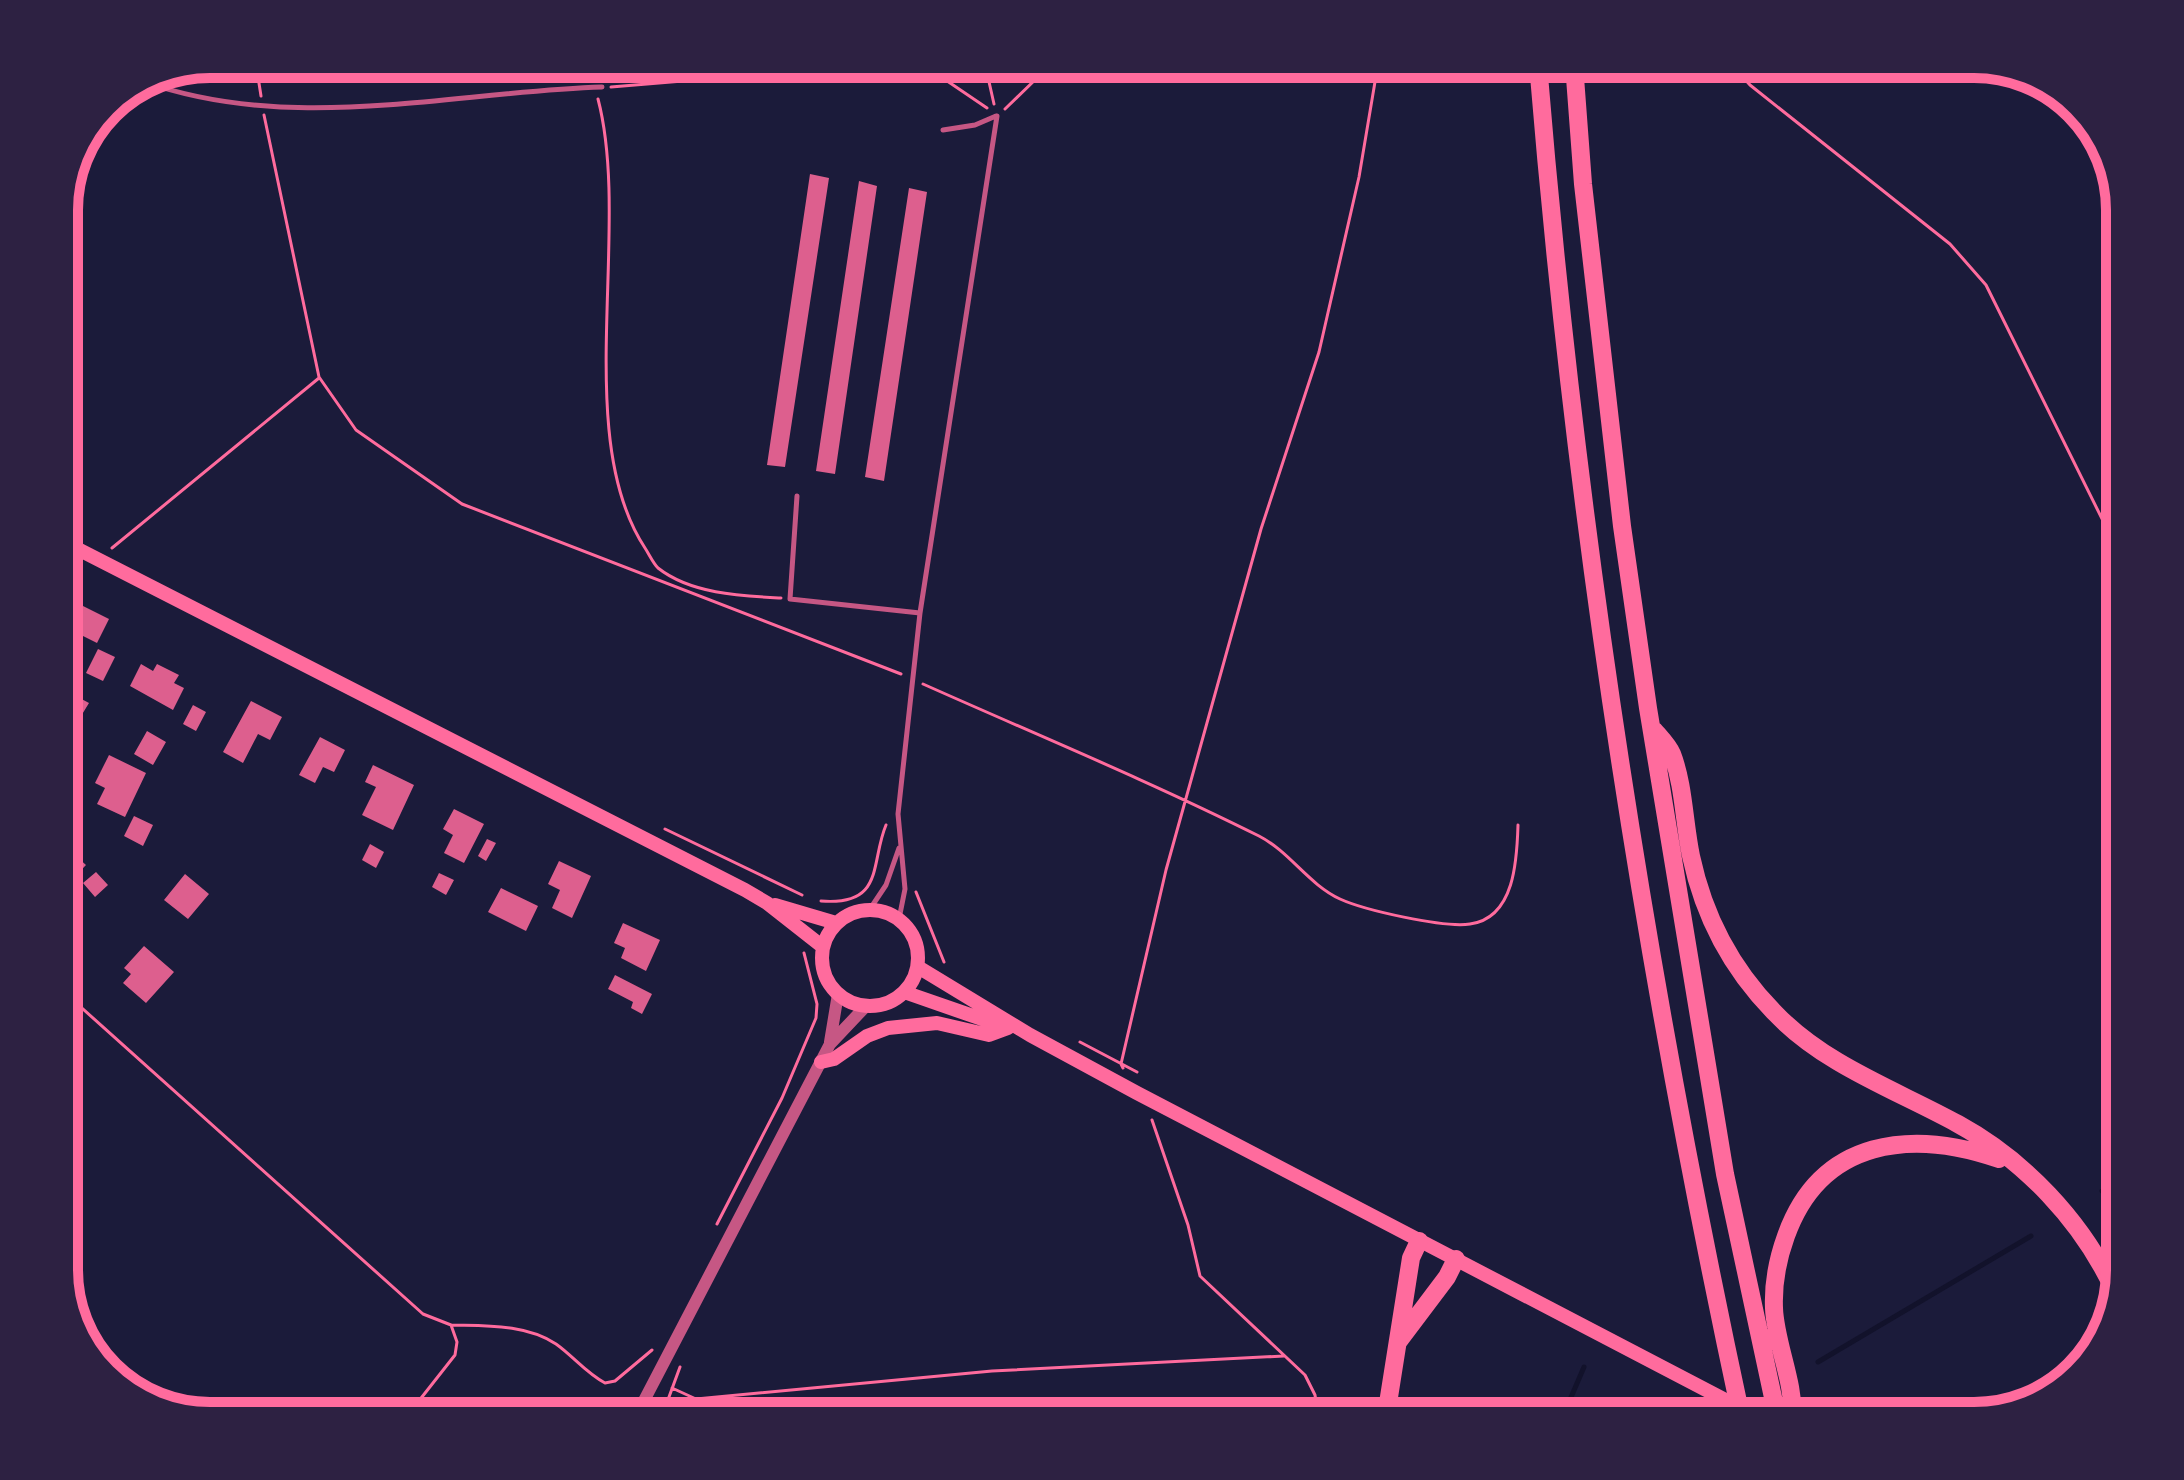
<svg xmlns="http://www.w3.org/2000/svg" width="2184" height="1480" viewBox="0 0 2184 1480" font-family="Helvetica,sans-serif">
  <rect width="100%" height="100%" fill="#1b1b3a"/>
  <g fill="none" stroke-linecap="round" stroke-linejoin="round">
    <path stroke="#12122b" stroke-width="5" d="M2102,1191L2120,1184
      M1818,1362L2031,1236
      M1563,1416L1584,1367"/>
  </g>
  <path fill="#dd5f8e" d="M810,174L829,178L785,467L767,465Z
    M859,181L877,186L835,474L816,471Z
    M909,188L927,192L884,481L865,477Z
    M77,603L109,619L97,643L81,635L77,643L64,637V627Z
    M98,649L115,657L103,681L86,673Z
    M141,664L153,671L157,664L179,675L174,683L184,688L173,710L130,686Z
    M74,695L89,703L64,744V712Z
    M251,701L282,717L270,740L258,734L243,763L223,752Z
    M193,705L206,712L196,731L183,724Z
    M147,731L166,742L153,765L134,754Z
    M320,737L345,750L334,772L323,767L315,783L299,775Z
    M109,755L146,773L125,817L97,804L105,788L95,783Z
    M373,765L414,785L393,830L362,815L376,787L365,782Z
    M454,809L484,824L464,863L444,853L453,835L443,829Z
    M134,816L153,825L143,846L124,836Z
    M487,839L496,843L486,861L478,856Z
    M370,844L384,852L376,868L362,860Z
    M75,855L86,865L64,888V867Z
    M559,861L591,876L572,918L552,908L560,890L548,884Z
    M96,872L108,885L95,897L83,883Z
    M439,873L454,880L446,895L432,887Z
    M185,874L209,894L188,919L164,900Z
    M501,888L538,906L526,931L488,912Z
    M623,923L660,940L646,971L621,958L625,948L614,943Z
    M144,946L174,972L146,1003L123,983L131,974L124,968Z
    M615,975L652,994L642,1014L631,1008L633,1002L608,989Z"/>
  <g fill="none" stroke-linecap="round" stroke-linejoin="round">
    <path stroke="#ff6b9d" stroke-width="3" d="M256,64L261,96
      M985,64L994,104
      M1731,64L1750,85L1950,244L1986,285L2120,555
      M611,87L874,65L928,68L987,108
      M598,99C632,229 571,436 645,548C649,554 653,563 658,568C691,594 741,596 781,598
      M1005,109L1038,77L1065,64
      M264,115L319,377L356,430L462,504L901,674
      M112,548L319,378
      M923,684C1035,734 1149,781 1259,836C1290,852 1308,884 1340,899C1364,910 1443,928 1470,924C1515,918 1517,859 1518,825
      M665,829L802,895
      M916,892L944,962
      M821,901C885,906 870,863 886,825
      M64,992L423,1314L451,1325L457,1342L455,1355L407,1416
      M1080,1042L1137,1072
      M1123,1068L1121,1064L1166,870L1261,529L1319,352L1359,177L1378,64
      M1152,1120L1188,1225L1200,1276L1305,1375L1315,1395L1318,1416
      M717,1224L782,1098L816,1018L817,1004L804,953
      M451,1325C486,1326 526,1324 556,1344C573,1356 586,1373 605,1383L615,1381L652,1350
      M672,1388L696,1399L992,1371L1284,1356
      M662,1416L680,1367"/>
    <path stroke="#c65784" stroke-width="5" d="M145,82C294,134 449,92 602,87
      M943,130L975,125L996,116
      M797,496L790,599L920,613
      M870,909L886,885L899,848
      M899,919L905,889L898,814L920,613L997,116"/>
    <path stroke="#c65784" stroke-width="12" d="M830,1042L838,994
      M636,1416L830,1044L866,1006"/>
    <path stroke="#ff6b9d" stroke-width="14" d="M64,542L745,890L767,903L823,947
      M775,905L836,923
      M822 958a48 48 0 1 1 96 0a48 48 0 1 1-96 0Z
      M918,967L1030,1035L1137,1093L1756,1416
      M904,992L1002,1026
      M821,1062L834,1059L867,1036L888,1028L937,1023L989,1035L1008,1028"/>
    <path stroke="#ff6b9d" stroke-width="18" d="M1538,64C1575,518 1645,970 1741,1416
      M1574,64L1583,184L1622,526L1648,708L1725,1174L1777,1416
      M1654,730C1660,737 1669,746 1672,754C1684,785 1684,823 1691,856C1704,917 1732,970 1776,1014C1825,1065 1896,1090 1958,1124C2024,1160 2082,1221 2114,1290
      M1398,1342L1447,1277L1456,1259
      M1386,1416L1411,1258L1419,1241
      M1792,1416C1795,1384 1775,1342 1774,1308C1773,1284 1778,1258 1786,1236C1821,1138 1912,1129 1999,1159"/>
  </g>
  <path d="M0 0H2184V1480H0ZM210 78H1974A132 132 0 0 1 2106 210V1270A132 132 0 0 1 1974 1402H210A132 132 0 0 1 78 1270V210A132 132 0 0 1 210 78Z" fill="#2d2142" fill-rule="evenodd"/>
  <path fill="none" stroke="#ff6b9d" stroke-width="10" d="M210 78H1974A132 132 0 0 1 2106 210V1270A132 132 0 0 1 1974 1402H210A132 132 0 0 1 78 1270V210A132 132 0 0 1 210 78Z"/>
</svg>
